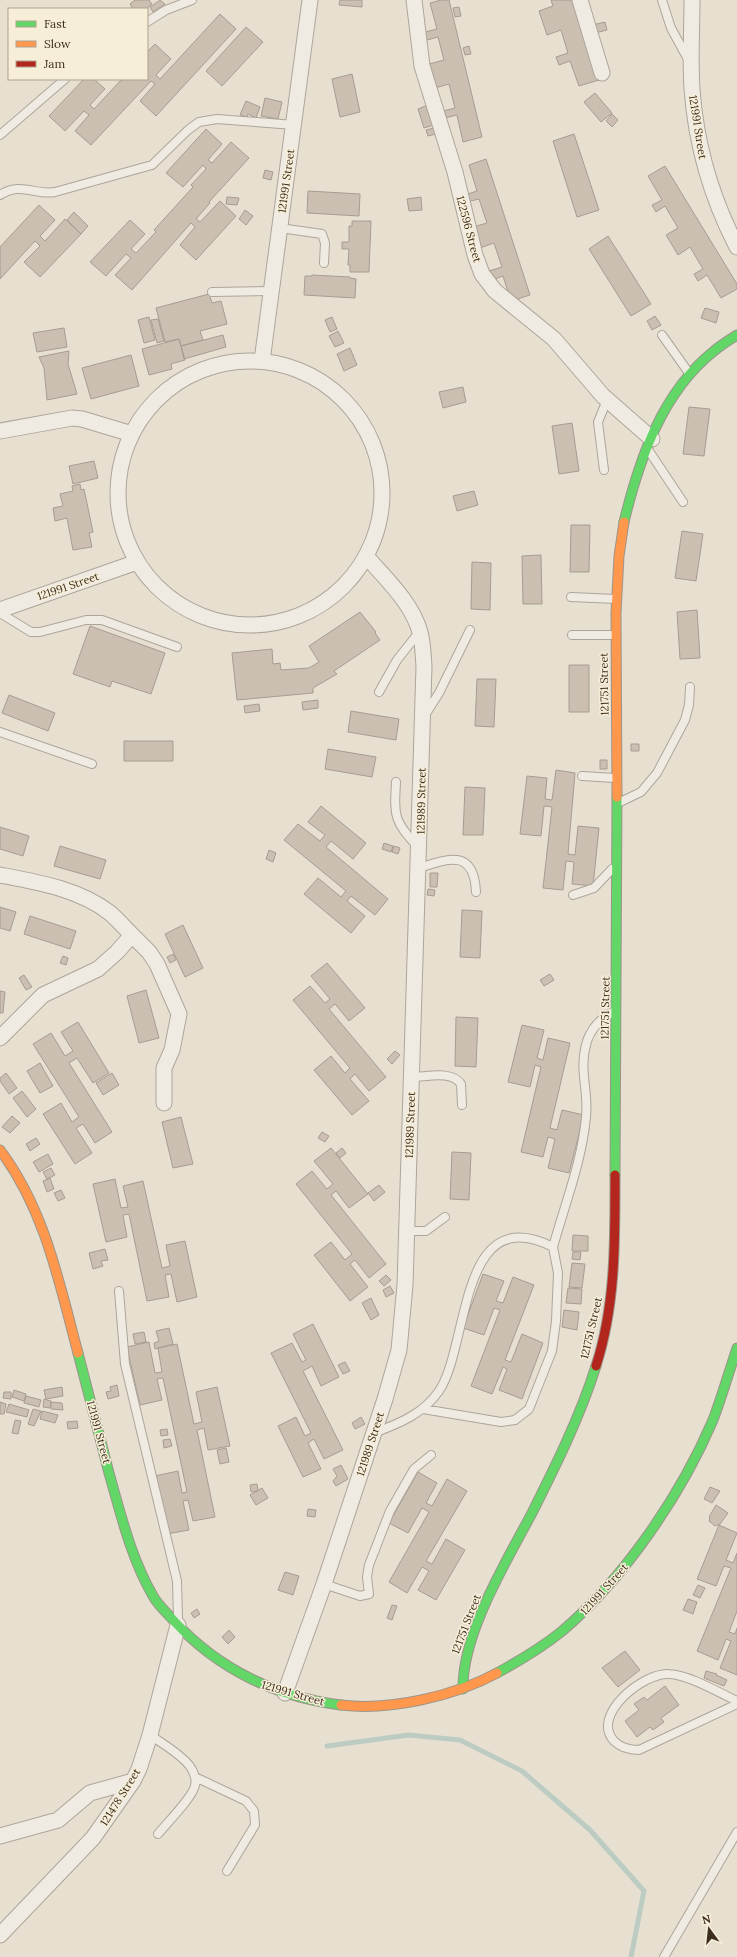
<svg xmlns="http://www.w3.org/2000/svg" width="737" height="1957" viewBox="0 0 737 1957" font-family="Lora,serif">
  <rect width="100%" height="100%" fill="#e7e0d1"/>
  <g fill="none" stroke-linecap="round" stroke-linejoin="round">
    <path stroke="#bcccc2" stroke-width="5" d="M327,1746L409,1735L460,1740L522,1771L590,1830L644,1891L631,1957"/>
  </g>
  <path fill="#cbbfb2" stroke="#a89c90" d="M135,0H149L152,4L146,9H133L130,4Z
    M160,0L165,4L153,12L150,7Z
    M340,0H362V7L339,5Z
    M441,0H449L482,137L463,142L457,115L445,118L443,111L455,108L449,84L435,88L429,64L444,60L438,37L427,40L425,32L437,29L430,3Z
    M551,0H572L599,80L579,86L570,61L559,65L556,57L568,53L561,30L547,35L539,11L553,6Z
    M459,7L461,16L455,17L453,8Z
    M220,14L236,29L156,116L140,101L155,84L151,81L91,145L75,131L89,115L84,111L65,131L49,116L84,79H94L105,89L90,105L94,109L122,79H147V52L155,44L171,59L156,75L160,79Z
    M605,22L607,30L595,33L593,25Z
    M246,27L263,42L222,86L206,71Z
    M469,46L471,54L465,55L463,48Z
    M352,74L360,112L340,117L332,79Z
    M595,93L612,113L601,122L584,102Z
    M265,98L282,102L278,119L261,116Z
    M246,101L260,107L256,118L248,114L247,117L240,115Z
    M428,105L434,125L424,128L418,109Z
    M612,114L618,120L612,127L606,121Z
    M434,128L436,134L428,136L426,130Z
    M206,129L222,144L208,160L212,163L231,142L249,158L209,202L210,203L196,219L200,222L220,201L236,216L196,260L180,245L195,227L191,223L132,290L115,275L131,258L126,254L106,276L90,262L130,220L145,234L131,249L136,253L156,232L154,230L193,187L191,185L206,169L203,165L183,187L166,173Z
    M574,134L599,210L577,217L553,141Z
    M486,159L530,295L511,301L503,276L492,280L489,271L502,267L494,243L480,248L473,227L487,223L479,199L467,202L465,195L477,191L469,165Z
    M665,166L737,284V289L721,298L707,275L698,281L694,274L703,269L690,247L678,255L666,235L678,228L665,206L656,212L652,205L662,200L648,176Z
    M265,170L273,172L271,180L263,178Z
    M308,191L360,194L359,216L307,213Z
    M227,197L239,198L237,205L226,204Z
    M421,197L422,210L409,211L407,199Z
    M39,205L55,220L40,236L45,241L65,219L81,234L40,277L24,262L40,246L35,241L0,279V247Z
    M245,210L253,216L246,225L239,219Z
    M74,212L88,226L81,234L67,220Z
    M352,221H371L369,272H350V265H348L349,249H342V242H349V226H352Z
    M608,236L651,304L631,316L589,249Z
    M312,275L350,277V278L356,279L355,298L304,295L305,276H312Z
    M209,294L212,303L221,301L227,324L200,331L203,340L181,346L179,339L165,342L156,308Z
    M705,308L719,312L716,323L701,318Z
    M655,316L661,325L652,330L647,321Z
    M149,317L155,340L144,343L138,320Z
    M332,317L337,329L330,332L325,320Z
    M158,319L164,341L157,343L151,320Z
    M64,328L67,347L37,352L33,333Z
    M338,331L344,343L335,347L329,336Z
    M223,335L226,347L184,359L181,346Z
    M179,339L185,360L171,364L172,369L149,375L142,349Z
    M350,348L357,365L344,371L337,354Z
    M69,351L68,364L77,394L47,400L44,368L39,357Z
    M131,355L139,386L91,399L82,368Z
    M463,387L466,402L443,408L439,392Z
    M689,407L710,409L704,456L683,454Z
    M572,423L579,471L559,474L552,426Z
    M94,461L98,478L73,484L69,466Z
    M80,484L81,490L84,489L93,532L89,533L92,547L73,550L67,518L55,521L53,508L63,506L60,494L73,491L72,486Z
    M474,491L478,505L457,511L453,496Z
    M571,525H590L589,572H570Z
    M682,531L703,534L696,581L675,578Z
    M541,555L542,604H523L522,556Z
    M472,562L491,563L490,610L471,609Z
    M697,610L700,658L680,659L677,612Z
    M360,612L376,632L375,633L380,640L334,671L337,674L313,688V693L237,700L232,653L272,649L273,664L280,663L281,670L309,668L319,662L309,646Z
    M90,626L165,653L151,694L112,681L110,687L73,674Z
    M569,665H589V712H569Z
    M477,679H496L494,727L475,726Z
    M9,695L55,713L48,731L2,713Z
    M318,700V708L303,710L302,702Z
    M259,704L260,711L245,713L244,706Z
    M351,711L399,719L396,740L348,732Z
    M124,741H173V761H124Z
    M631,744H639V751H631Z
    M328,749L376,757L372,777L325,769Z
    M600,760H607V769H600Z
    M556,770L575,773L568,854L575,855L578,826L599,828L593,886L572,884L574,862L566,861L563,890L543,888L552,807L544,806L541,836L520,834L527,776L547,778L545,799L552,800Z
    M465,787L485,788L483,835H463Z
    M321,806L366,843L353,859L331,841L326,847L388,899L375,915L351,896L347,901L365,916L351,933L304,894L318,878L341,897L346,891L284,840L298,824L320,841L325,835L308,822Z
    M0,827L29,836L23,856L0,849Z
    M384,843L393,846L391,852L382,849Z
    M60,846L106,860L100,879L54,866Z
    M394,846L400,848L398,854L392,852Z
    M269,850L276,853L273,862L266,859Z
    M430,873H438L437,887H430Z
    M428,889L435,890L434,896L427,895Z
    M0,907L16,912L10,931L0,928Z
    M462,910L482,911L480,958L460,957Z
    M30,916L76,931L70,949L24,934Z
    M183,925L203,968L185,977L165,934Z
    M173,954L176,960L170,963L167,957Z
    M63,956L68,958L66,965L60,963Z
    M327,963L365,1008L349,1021L335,1004L329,1009L386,1077L369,1091L355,1074L350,1079L369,1101L352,1115L314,1070L331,1056L345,1073L350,1068L293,1000L310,986L325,1003L330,999L311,976Z
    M550,974L554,980L544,986L540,980Z
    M24,975L32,987L26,990L19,978Z
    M146,990L159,1038L139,1043L127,996Z
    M0,991L5,992L3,1013H0Z
    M456,1017L478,1018L476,1067L455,1066Z
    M78,1022L109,1073L93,1083L77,1058L69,1063L112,1132L95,1143L83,1124L76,1128L92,1153L75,1164L43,1114L61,1103L72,1122L79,1117L33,1044L51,1033L65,1056L73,1051L61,1032Z
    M522,1025L544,1030L537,1058L543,1060L548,1038L570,1043L550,1128L557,1130L562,1110L584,1115L569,1173L548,1168L555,1139L548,1137L543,1157L521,1152L541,1067L535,1065L530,1087L508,1082Z
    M395,1051L400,1055L392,1064L387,1059Z
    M40,1063L53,1086L40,1093L27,1071Z
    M6,1073L17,1088L9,1094L0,1081V1078Z
    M112,1073L119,1085L103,1095L96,1083Z
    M22,1091L36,1109L27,1117L13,1098Z
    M12,1116L20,1123L10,1133L2,1127Z
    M181,1117L193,1164L173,1168L162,1122Z
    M322,1132L329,1136L325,1142L318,1138Z
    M36,1138L40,1144L30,1151L26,1144Z
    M331,1148L368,1194L349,1208L336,1191L331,1195L386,1264L369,1278L355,1260L350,1264L368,1287L350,1301L314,1255L331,1242L345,1260L352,1254L296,1184L312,1171L327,1189L333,1184L314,1161Z
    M342,1148L346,1153L340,1158L336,1153Z
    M452,1152L471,1153L469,1200L450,1199Z
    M48,1154L53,1164L39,1172L33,1162Z
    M51,1168L55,1175L47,1179L43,1172Z
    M50,1178L54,1189L47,1192L43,1181Z
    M115,1179L121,1208L128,1207L123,1186L143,1181L162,1268L170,1266L166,1245L185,1241L197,1297L177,1302L171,1274L165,1275L169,1297L147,1301L129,1214L123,1215L127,1237L106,1242L93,1184Z
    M379,1185L385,1192L374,1201L368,1193Z
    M61,1190L65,1198L58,1201L54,1193Z
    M573,1235L588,1236V1251H572Z
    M105,1249L108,1260L101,1261L103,1266L93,1269L89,1253Z
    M573,1252H581L580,1260L572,1259Z
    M572,1263L585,1264L582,1288L569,1287Z
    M483,1274L504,1281L496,1301L503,1303L513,1277L534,1285L505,1360L511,1362L522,1334L543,1343L522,1399L499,1390L507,1369L503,1367L492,1394L471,1386L500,1310L494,1308L484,1335L463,1328Z
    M386,1275L391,1280L384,1286L379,1281Z
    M390,1286L394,1293L386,1297L383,1290Z
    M568,1288L582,1289L581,1304L566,1303Z
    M371,1298L379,1315L371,1320L362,1303Z
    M564,1310L579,1312L577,1330L562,1327Z
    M313,1324L339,1377L321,1386L312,1366L303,1371L343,1450L324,1459L314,1439L308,1443L321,1469L303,1477L278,1426L296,1417L305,1436L311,1433L271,1353L292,1343L302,1362L306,1360L293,1334Z
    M169,1328L173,1344L155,1349L154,1343L159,1341L156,1331Z
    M144,1332L146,1342L135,1344L133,1334Z
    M149,1342L155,1373L162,1372L158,1348L177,1344L194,1424L202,1422L196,1392L217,1387L230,1446L208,1450L204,1428L197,1430L215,1517L193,1521L188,1500L183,1501L189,1530L167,1534L155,1476L178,1471L182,1493L187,1492L163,1378L157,1379L162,1400L140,1405L127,1347Z
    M345,1362L350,1371L343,1374L338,1365Z
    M117,1385L119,1396L108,1399L106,1392L111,1391L110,1387Z
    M62,1387L63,1396L46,1399L44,1390Z
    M14,1390L26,1394L24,1401L12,1397Z
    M4,1392H11V1399L3,1398Z
    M26,1396L41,1400L39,1407L24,1403Z
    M44,1399L51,1401L50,1408L43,1407Z
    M0,1402L6,1404L4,1414H0Z
    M51,1402L62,1403L63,1410L51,1409Z
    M9,1404L29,1410L27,1417L6,1412Z
    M33,1409L41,1411L34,1426L28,1424Z
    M42,1411L58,1415L55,1423L40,1419Z
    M361,1417L365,1424L355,1429L352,1423Z
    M15,1420L21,1421L18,1434L12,1433Z
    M77,1421L78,1428L68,1429L67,1422Z
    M167,1429L168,1435L161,1436L160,1430Z
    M170,1439L172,1446L164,1448L163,1440Z
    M226,1448L229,1462L220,1464L217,1450Z
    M341,1465L348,1479L336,1486L333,1481L337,1476L333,1469Z
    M418,1472L437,1483L426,1503L432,1506L447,1479L467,1491L426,1561L432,1564L446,1539L465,1550L436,1600L418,1590L429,1571L422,1567L407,1593L389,1582L429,1512L422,1508L408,1533L389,1523Z
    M257,1484L258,1491L251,1492L250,1485Z
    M710,1487L720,1491L712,1503L704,1499Z
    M262,1488L268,1498L256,1505L250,1495Z
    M716,1505L728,1513L720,1524L715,1526L709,1521L710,1518L709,1517Z
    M308,1509L316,1510L315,1517L307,1516Z
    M719,1525L737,1533L726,1560L733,1563L737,1553V1611L729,1632L735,1634L737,1628V1675L720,1668L731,1641L726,1639L718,1660L697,1651L731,1568L724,1566L716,1586L697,1579Z
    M285,1572L299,1576L293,1595L278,1590Z
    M698,1585L705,1588L700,1598L693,1595Z
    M688,1599L697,1602L693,1614L683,1610Z
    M392,1605L397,1606L392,1620L387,1618Z
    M197,1609L200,1614L194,1618L191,1613Z
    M229,1630L235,1637L228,1644L222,1637Z
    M625,1651L640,1670L618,1687L602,1668Z
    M706,1671L717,1674L716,1675L727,1680L724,1686L704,1678Z
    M665,1686L679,1705L661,1718L664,1722L653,1730L650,1727L637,1737L625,1721L639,1710L634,1704L644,1697L647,1700Z"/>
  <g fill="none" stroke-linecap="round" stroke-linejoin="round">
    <g stroke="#ada599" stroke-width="10">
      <path id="lane" d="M662,0L671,28L689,61
        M147,22L166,10L192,0
        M0,135L65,79
        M0,195C21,181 36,196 55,192L152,165L188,130L199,122L217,119L294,125
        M280,228L322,234L325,243L324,263
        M212,292L271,291
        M662,335L689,373
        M649,451L683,502
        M604,470L598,422L607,400
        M571,597L616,599
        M0,613L31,632H40L86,620H102L177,647
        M572,635H615
        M379,692L397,660L420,631
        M425,715L439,693L470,630
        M0,732L92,764
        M582,776L615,778
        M396,782C394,817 394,821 418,847
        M618,803L641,792L657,773L685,720L689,705L690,687
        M419,868C449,858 474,849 476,892
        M573,895L594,888L612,869
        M412,1077C427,1077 451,1070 461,1084L462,1105
        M407,1231H426L445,1217
        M553,1247C565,1204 582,1161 586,1117C589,1089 578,1071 587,1041C592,1027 602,1017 615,1011
        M119,1291L125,1364L177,1581L178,1618
        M374,1433C400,1423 423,1414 439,1391C470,1345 458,1199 553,1247L558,1273L556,1321L552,1351L529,1409L515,1420L501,1422L423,1409
        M324,1584L360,1596L369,1594L367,1577L369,1565L390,1511L414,1469L431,1455
        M737,1701C718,1692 689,1675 669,1674C644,1672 590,1715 614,1741C621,1748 629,1750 639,1750L737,1704
        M150,1735C163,1744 179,1753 189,1765C193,1770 197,1779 195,1785C194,1796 166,1824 158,1834
        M195,1777L246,1801L254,1811L255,1825L227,1871
        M664,1957L737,1832"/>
    </g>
    <g stroke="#ada599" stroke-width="17">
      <path id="street" d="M414,0L422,66L455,172L475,255L482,274L495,291L554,339L603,396L652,439
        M580,0L602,73
        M692,0C692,29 690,59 692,89C696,144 711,197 737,247
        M118 493a132 132 0 1 1 264 0a132 132 0 1 1-264 0Z
        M262,361L310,0
        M0,431L72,418L82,419L132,434
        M0,610L137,562
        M0,875C37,882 79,889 110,913C118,920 125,928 132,935
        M0,1038L43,995L98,969L117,952L132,935L149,952L157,964L179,1014L172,1050L164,1068V1103
        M285,1693L324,1584L385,1399L399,1350L405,1285L424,666C423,654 423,643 420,632C412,603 386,579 366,556
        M0,1836L58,1820L90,1793L133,1781
        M0,1935L93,1838L133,1781L139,1769L150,1735L178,1625"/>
    </g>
    <g stroke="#9c958a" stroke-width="11">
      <path id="fast" d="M624,522C639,460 662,392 714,351C721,345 729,340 737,335
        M615,1175L617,797
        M78,1353C88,1393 99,1433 109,1473C121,1515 131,1558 153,1596C158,1605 167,1613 174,1621C218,1669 276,1697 341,1705
        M497,1673C519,1661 541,1648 561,1632C624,1579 681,1495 713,1420C722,1396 729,1372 737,1348
        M463,1689C462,1634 506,1562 532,1513C556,1465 580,1417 596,1366"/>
    </g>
    <g stroke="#9c958a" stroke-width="11">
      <path id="slow" d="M617,797L616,613L619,556L624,522
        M0,1150C45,1210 59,1282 78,1353
        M341,1705C390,1711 455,1696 497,1673"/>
    </g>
    <g stroke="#9c958a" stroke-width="11">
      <path id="jam" d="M596,1366C616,1304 615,1239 615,1175"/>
    </g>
    <use href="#lane" stroke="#efebe3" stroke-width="8"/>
    <use href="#street" stroke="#efebe3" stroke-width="15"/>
    <use href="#fast" stroke="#63d668" stroke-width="9"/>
    <use href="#slow" stroke="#ff974d" stroke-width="9"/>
    <use href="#jam" stroke="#b3261e" stroke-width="9"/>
  </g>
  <g text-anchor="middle" stroke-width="3" stroke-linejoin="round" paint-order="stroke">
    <g font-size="11" fill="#3d2e20" stroke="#f7eed8">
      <text transform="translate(698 127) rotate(81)" y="4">121991 Street</text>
      <text transform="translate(286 181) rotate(-82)" y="4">121991 Street</text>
      <text transform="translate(469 229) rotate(75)" y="4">122596 Street</text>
      <text transform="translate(68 586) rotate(-19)" y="4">121991 Street</text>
      <text transform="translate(604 684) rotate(-91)" y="4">121751 Street</text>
      <text transform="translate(421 801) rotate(-89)" y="4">121989 Street</text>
      <text transform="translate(605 1008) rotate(-89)" y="4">121751 Street</text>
      <text transform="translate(410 1125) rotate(-88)" y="4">121989 Street</text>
      <text transform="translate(591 1328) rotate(-77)" y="4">121751 Street</text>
      <text transform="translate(99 1432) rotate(75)" y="4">121991 Street</text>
      <text transform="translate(370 1444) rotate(-72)" y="4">121989 Street</text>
      <text transform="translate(604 1589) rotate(-48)" y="4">121991 Street</text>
      <text transform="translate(466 1624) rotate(-69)" y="4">121751 Street</text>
      <text transform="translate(293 1693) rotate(16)" y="4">121991 Street</text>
      <text transform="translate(120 1797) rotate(-58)" y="4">121478 Street</text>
    </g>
  </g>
  <rect x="8" y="8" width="140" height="72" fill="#f7eed8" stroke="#ada18e"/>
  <rect x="16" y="21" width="20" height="6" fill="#63d668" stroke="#ada18e"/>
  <text x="44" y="28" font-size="12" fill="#3d2e20">Fast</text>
  <rect x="16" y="41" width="20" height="6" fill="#ff974d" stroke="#ada18e"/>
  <text x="44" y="48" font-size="12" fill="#3d2e20">Slow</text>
  <rect x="16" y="61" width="20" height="6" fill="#b3261e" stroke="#ada18e"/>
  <text x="44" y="68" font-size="12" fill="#3d2e20">Jam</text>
  <g transform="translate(709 1929) rotate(345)" stroke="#f7eed8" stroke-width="3" paint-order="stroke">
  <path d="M0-3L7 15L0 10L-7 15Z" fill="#3d2e20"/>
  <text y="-6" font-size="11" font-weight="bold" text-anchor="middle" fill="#3d2e20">N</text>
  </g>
</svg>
